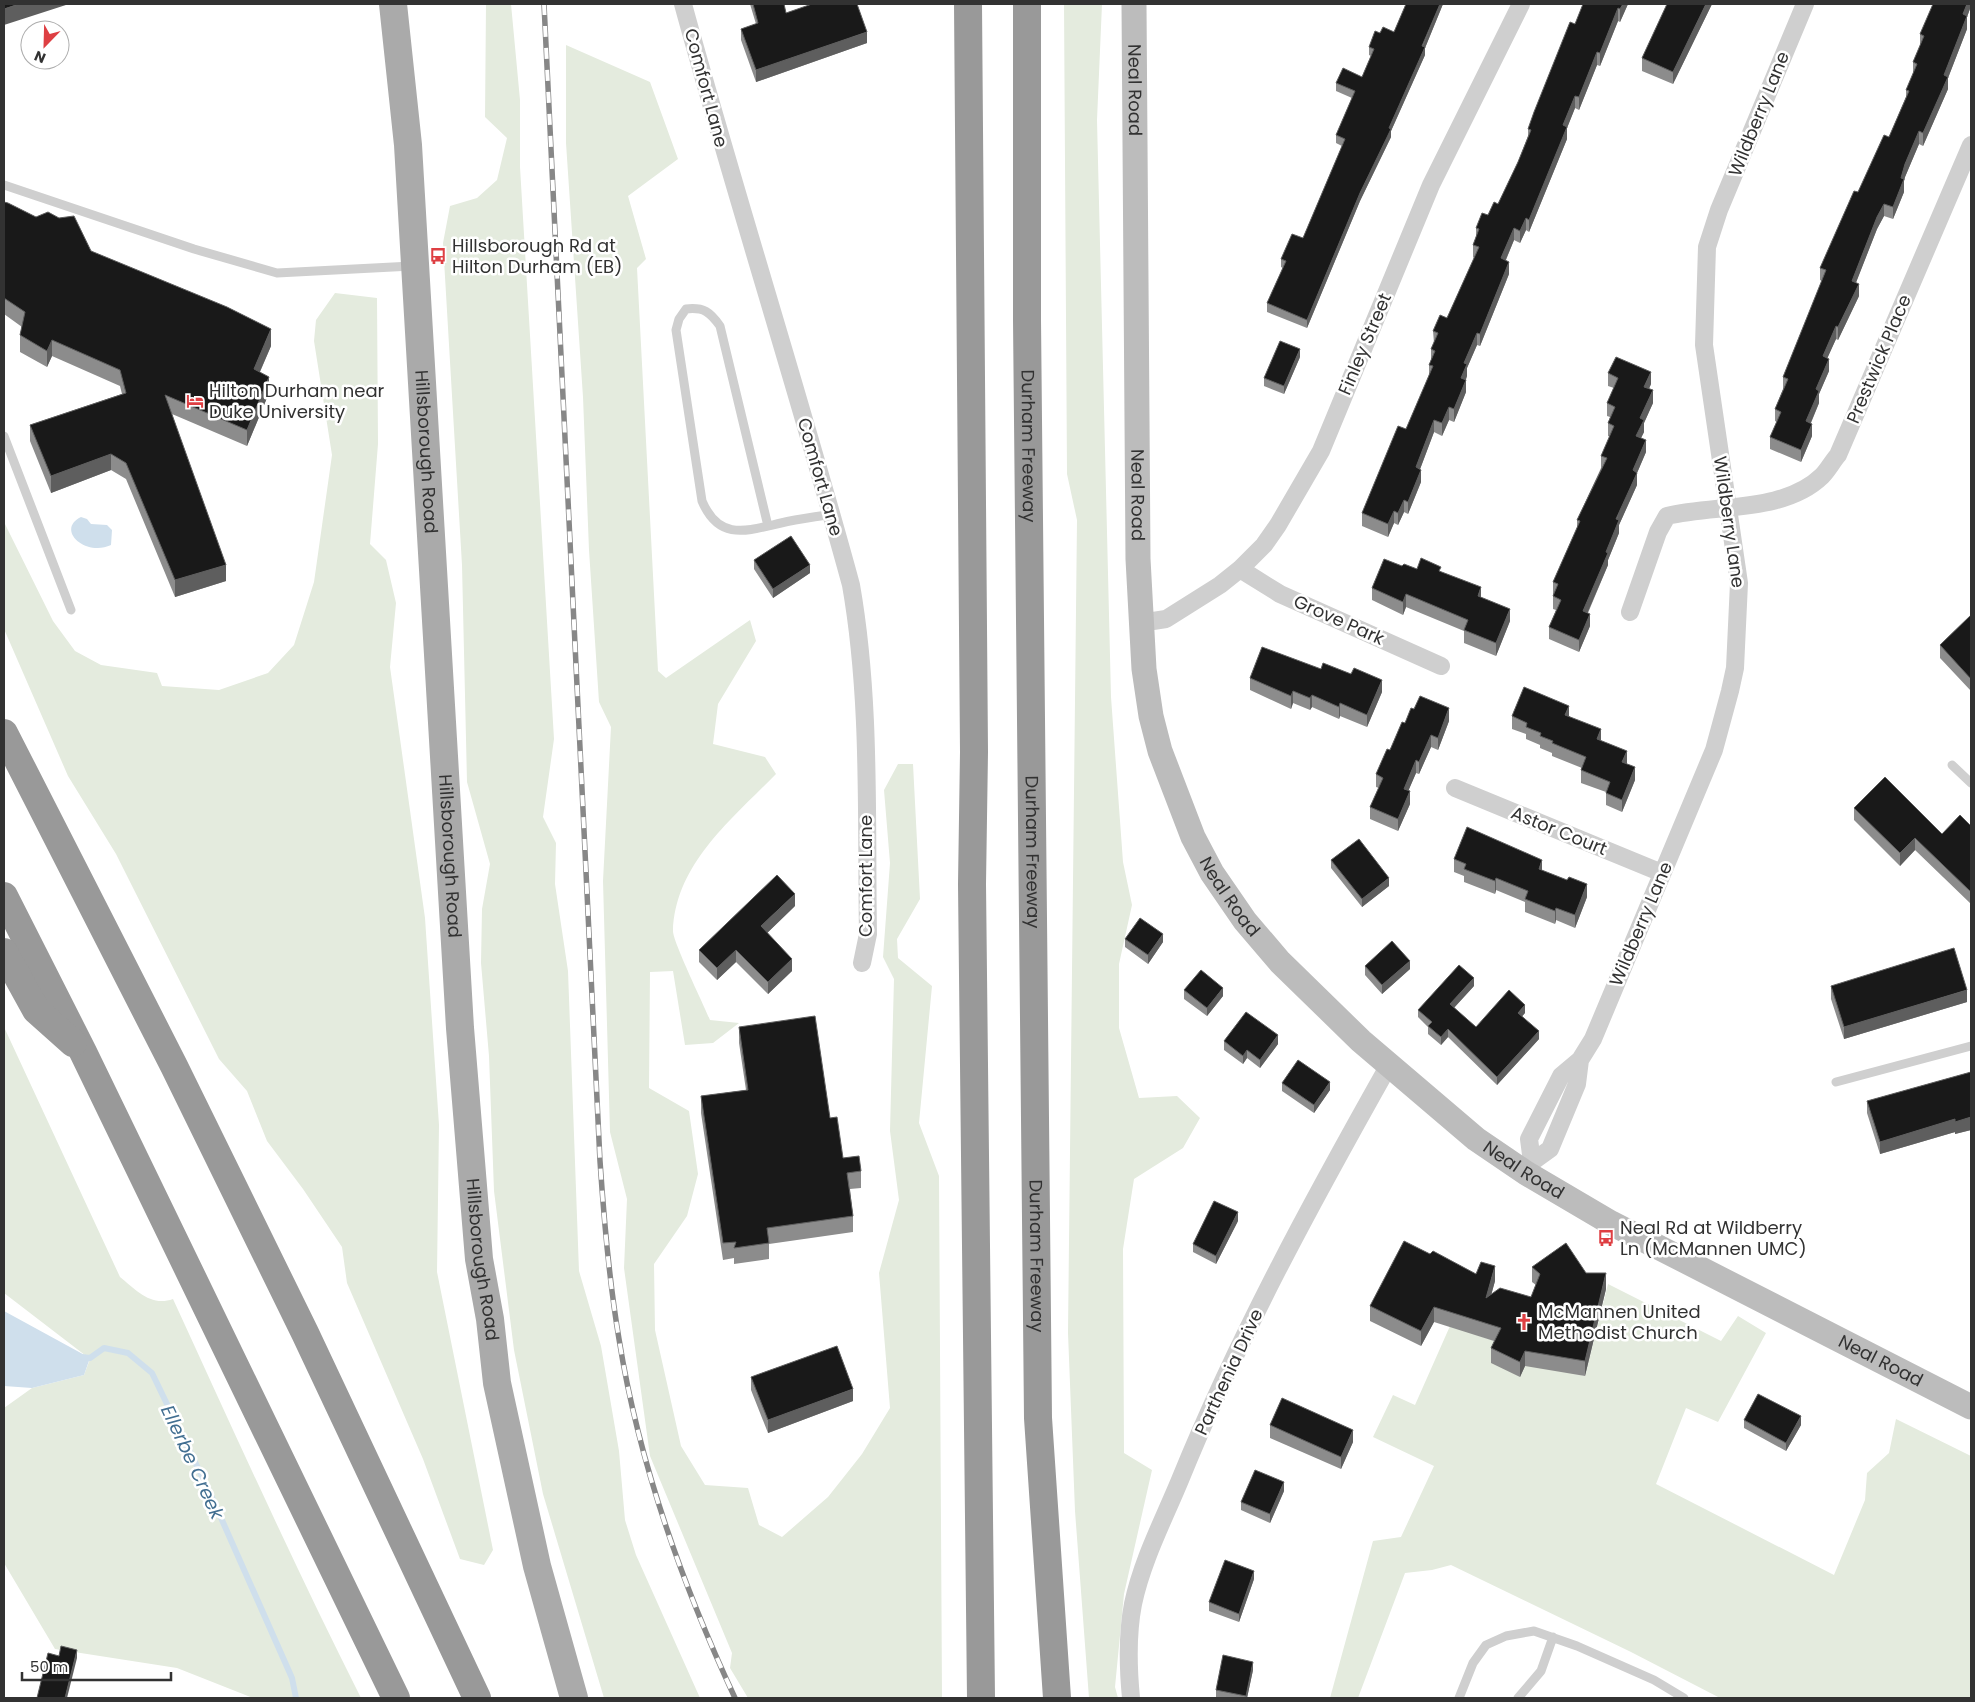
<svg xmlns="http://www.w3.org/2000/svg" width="1975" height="1702" viewBox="0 0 1975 1702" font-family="Poppins,sans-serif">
  <rect width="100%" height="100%" fill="#fff"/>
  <path fill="#e4ebde" d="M486,4H511L520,100V167L554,739L543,817L556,843L555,884L568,971L579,1271L601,1346L619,1451L625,1520L636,1555L700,1698H604L543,1494L514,1350L494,1191L489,1056L481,963L482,909L490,864L467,782L462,565L443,243L450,206L477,198L497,180L507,138L485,117Z
    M1064,4H1102L1097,120L1111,697L1123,862L1132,905L1119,964V1028L1139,1098L1177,1096L1200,1118L1183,1148L1134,1179L1123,1249L1124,1453L1152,1470L1124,1594L1115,1687L1118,1698H1089L1075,1511L1068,1333L1077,520L1067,474Z
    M566,45L650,82L678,159L628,196L646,259L637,268L658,671L666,678L750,620L756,641L718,704L713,744L765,757L776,774C733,818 675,864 673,931C673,942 704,1005 710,1020L739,1023L713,1043L685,1045L673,971L650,972L649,1088L689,1111L698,1174L687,1216L654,1264L655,1330L681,1446L705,1485L748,1488L759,1525L782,1537L828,1497L862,1454L890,1408L879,1273L899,1200L890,1131L894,979L883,957L890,863L884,790L898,764H913L920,899L897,939L898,958L932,986L919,1123L939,1176L942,1698H748L730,1668L732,1653L650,1456L624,1268L627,1199L610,1132L603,881L611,727L599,702L589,550L583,397L566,143Z
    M335,293L377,298L378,444L370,544L386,560L396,603L390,667L425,918L439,1125L437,1272L493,1550L484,1565L460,1559L423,1459L347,1283L342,1247L303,1189L267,1141L247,1091L219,1059L116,854L68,776L4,629V522L53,621L75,651L101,665L157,673L162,686L219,690L268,673L294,645L314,582L332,455L314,341L316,320Z
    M4,1027L120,1277C136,1290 151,1307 173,1299C234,1432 295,1567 361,1698H253L177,1668L55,1649L4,1563V1408L32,1388L84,1375L90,1359L4,1293Z
    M1608,1284L1721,1341L1738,1316L1766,1333L1718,1422L1686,1408L1656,1484L1834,1575L1865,1500L1867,1473L1889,1453L1896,1419L1971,1456V1698H1720L1631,1652L1451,1565L1432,1570L1405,1573L1358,1698H1330L1373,1541L1401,1537L1434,1466L1373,1437L1393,1395L1415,1405L1450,1326L1501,1343L1527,1362L1585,1376Z"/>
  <path fill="#cfdfec" d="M81,517L87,519L91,524L107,525L112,530L111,545C86,557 55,530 81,517Z
    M4,1311L90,1358L84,1375L32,1388L4,1386Z"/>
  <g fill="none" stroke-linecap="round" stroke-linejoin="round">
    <path stroke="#cfdfec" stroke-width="6" d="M82,1357L90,1358L104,1348L128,1353L152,1373L210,1493L292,1678L296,1698"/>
    <path stroke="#cfcfcf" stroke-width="9" d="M4,185L194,249L277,273L412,266
      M4,436L71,610
      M768,526L720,326C710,312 704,307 686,309L679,319L676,330L702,501C719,541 746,531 781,523C798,519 815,517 832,514
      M1952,765L1971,783
      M1836,1082L1971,1046
      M1459,1698L1473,1663L1486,1645L1506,1636L1534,1631L1577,1646L1654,1680L1684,1698
      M1518,1698L1541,1671L1553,1637"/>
    <path stroke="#cfcfcf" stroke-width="18" d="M683,4C736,198 798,390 851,585C871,699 866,818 868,934L862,963
      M1240,569L1280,594L1441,666
      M1630,612L1658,532L1667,516C1716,504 1784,513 1822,476C1828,470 1832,462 1838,455L1971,145
      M1140,623L1166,619L1220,585L1240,569L1264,545L1278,525L1321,451L1431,185L1521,4
      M1455,788L1662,873
      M1532,1162L1529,1139L1561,1076L1580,1060L1593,1039L1714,750L1730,691L1735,668L1739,583L1704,345L1707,247L1719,210L1805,4
      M1527,1171L1532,1162L1550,1149L1577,1084L1580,1060
      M1131,1698C1128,1667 1127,1635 1133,1604C1142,1561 1163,1521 1180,1480C1238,1337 1313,1200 1389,1065"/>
    <path stroke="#bcbcbc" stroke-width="25" id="s1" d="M1134,4L1138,559L1144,669L1151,716L1160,751L1193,837L1212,873L1245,921L1280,962L1361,1041L1476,1139L1526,1173L1611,1223L1971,1407"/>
    <path stroke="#aaa" stroke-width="28" id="s2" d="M393,4L408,145L460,1028L479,1259L490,1319L497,1383L537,1566L574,1698"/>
    <g stroke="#999" stroke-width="28">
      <path d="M968,4L974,752L972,884L981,1698"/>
      <path id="s3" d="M1027,4V320L1038,1418L1057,1698"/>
      <path d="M4,733L174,1066L305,1333L477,1698"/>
      <path d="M4,896L83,1052L396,1698"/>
      <path d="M4,952L36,1010L73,1043"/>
    </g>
    <g stroke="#878787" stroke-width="5.5">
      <path id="rail" d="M544,4L600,1161C604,1221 609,1280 619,1339C639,1464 682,1584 735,1698"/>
    </g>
    <use href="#rail" stroke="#fff" stroke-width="4" stroke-dasharray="11" stroke-linecap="butt"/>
  </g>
  <path fill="#8c8c8c" d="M750,4H784L786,13L867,43L756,82L741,40V29L756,24Z
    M1406,4H1443L1425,48V55L1391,131V137L1360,201L1307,328L1267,312V303L1283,268L1281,267V259L1303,238L1342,146L1336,143V135L1352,98L1336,91V83L1362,77L1371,56L1369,55V47L1380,33L1394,32Z
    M1628,4L1620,22L1618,21L1600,66L1597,65L1579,110L1575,108L1567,128V139L1529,232L1526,230L1520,243L1514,240L1506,260L1509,274L1480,346L1477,345L1467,368V376L1466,380V392L1454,422L1449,420L1442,436L1434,432L1420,469L1421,482L1408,514L1404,512L1398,525L1394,523L1388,537L1362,526V513L1406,429L1429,376V365L1431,360V349L1434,343L1433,331L1447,318L1474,258L1473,257V245L1476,237V228L1498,204L1518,162L1528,136V129L1575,24Z
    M1712,4L1673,84L1642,71V58Z
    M1971,4V6L1967,17V29L1948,78V89L1923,146L1919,144L1905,177L1904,181V192L1893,219L1884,216L1877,229L1856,282L1859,296L1838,340L1836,339L1827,358L1829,371L1819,394V403L1811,423L1812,436L1801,462L1770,449V437L1777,422L1775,421V409L1783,389V377L1822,281L1820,280V268L1858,192L1889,137L1906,97V90L1913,75V62L1920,46V34Z
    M4,202L91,251L271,346L260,372L269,393L247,446L172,414L226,581L175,597L126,479L111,470L51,493L30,441V425L122,394L120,386L52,356L47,367L20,352V335L22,327L4,314Z
    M1300,357L1284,394L1264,386V378Z
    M1608,373L1651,384L1649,389L1653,403L1644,423V432L1641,438L1646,452L1637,473V485L1619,525V533L1608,560V565L1588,613L1590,626L1579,652L1549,639V627L1556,610L1553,609V582L1577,528V520L1601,468V456L1610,437L1608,436V423L1610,417L1607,416V403L1614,388L1608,386Z
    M754,560L810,573L773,598L754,569Z
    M1402,566L1417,569L1441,572L1481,597L1510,621L1496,656L1464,643V631L1406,607L1403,615L1372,600V588Z
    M1971,615V691L1940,658V645Z
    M1250,678L1382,692L1367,727L1340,716L1339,719L1312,707L1310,710L1293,703L1291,709L1250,690Z
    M1414,709L1449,721L1438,750L1431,747L1419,774L1416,773L1408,791L1410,804L1398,831L1370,819V807L1379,788L1376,787V774L1405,723Z
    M1512,716H1569L1601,741L1626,764L1635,780L1622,812L1606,805V792L1581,783V770L1582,768L1552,756V753L1540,748V745L1526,739V734L1512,729Z
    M1854,808L1942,834L1971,826V904L1915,850L1900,866L1854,820Z
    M1454,859L1542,870L1587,897L1575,928L1556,920L1555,924L1525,912V902L1496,890L1495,894L1464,882V876L1454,872Z
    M1331,860L1389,886L1362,907L1331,868Z
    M795,906L767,933L792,971L768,994L736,962L717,980L699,962V950Z
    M1125,939L1163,942L1148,964L1125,947Z
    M1365,966L1410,969L1382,994L1365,975Z
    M1474,986L1454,1008L1476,1027L1525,1013L1522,1016L1539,1039L1497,1085L1448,1037L1441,1045L1428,1034V1027L1418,1017V1010Z
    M1831,986L1967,1002L1844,1039L1831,999Z
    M1184,990L1223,996L1207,1016L1184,999Z
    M739,1027L830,1118L843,1158L861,1171V1188L850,1189L853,1216V1232L769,1244V1259L734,1264V1258L723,1260L701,1113V1096L746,1090L739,1043Z
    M1224,1041L1278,1044L1260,1068L1247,1058L1243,1064L1224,1050Z
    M1971,1072V1130L1955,1134V1132L1880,1154L1867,1113V1101Z
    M1282,1083L1330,1090L1314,1113L1282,1091Z
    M1238,1221L1216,1264L1193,1252V1244Z
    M1430,1254L1476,1274L1495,1281L1491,1295L1531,1297L1536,1285L1532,1282V1267L1586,1273L1606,1289L1585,1376L1525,1366L1520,1377L1491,1363V1348L1494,1341L1434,1322L1421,1346L1370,1321V1306Z
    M751,1377L853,1401L768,1433L751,1390Z
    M1744,1420L1801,1425L1786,1451L1744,1428Z
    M1270,1425L1353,1442L1341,1469L1270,1438Z
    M1284,1491L1270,1523L1241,1510V1502Z
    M1254,1579L1239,1622L1209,1611V1602Z
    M1253,1670L1247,1698H1216V1690Z"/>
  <path fill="#5e5e5e" d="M19,4H69L4,25V9Z
    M1440,4H1443L1425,48V55L1391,131V137L1360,201L1307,328V320L1360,193L1389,128Z
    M1623,4H1628L1620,22V9Z
    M1706,4H1712L1673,84V72Z
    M1967,4H1971V6L1967,17V29L1948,78V89L1923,146V133L1963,14Z
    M1618,8V21L1600,66V53Z
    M867,32V43L756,82V70Z
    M1597,52V65L1579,110V97Z
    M1575,96V108L1567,128V139L1529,232V220L1563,125Z
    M1919,131V144L1905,177L1904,181V192L1893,219V207L1901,178L1905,164Z
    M1884,204V216L1877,229L1852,293V281L1877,217Z
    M1526,218V230L1520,243V231Z
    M1514,228V240L1501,271V258Z
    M1509,262V274L1480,346V334Z
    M1859,284V296L1838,340V327Z
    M1836,326V339L1823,368V356Z
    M271,329V346L254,385V369Z
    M1477,333V345L1467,368V376L1461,390V378L1464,363Z
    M52,340V356L47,367V351Z
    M1300,349V357L1284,394V386Z
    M1829,359V371L1819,394V403L1806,434V421L1816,389Z
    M1651,372V384L1644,399V387Z
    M269,377V393L247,446V430Z
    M1466,380V392L1454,422V409Z
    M1653,390V403L1644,423V432L1636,448V436L1640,418Z
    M1449,407V420L1442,436V423Z
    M1434,420V432L1416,480V467Z
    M1812,424V436L1801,462V450Z
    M1646,440V452L1637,473V485L1619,525V533L1608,560V565L1583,623V611L1606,552L1633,470Z
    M111,454V470L51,493V476Z
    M1421,470V482L1408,514V502Z
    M1404,500V512L1398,525V513Z
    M1394,511V523L1388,537V524Z
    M226,565V581L175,597V580Z
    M810,565V573L773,598V589Z
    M1481,587V600L1478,596Z
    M1406,594V607L1403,615V602Z
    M1510,609V621L1496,656V643Z
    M1590,614V626L1579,652V640Z
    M1382,680V692L1367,727V715Z
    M1293,691V703L1291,709V696Z
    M1312,695V707L1310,710V698Z
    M1340,703V716L1339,719V707Z
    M1569,706V719L1565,715Z
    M1449,708V721L1438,750V738Z
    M1601,729V741L1597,739Z
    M1431,735V747L1419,774V762Z
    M1627,751V763L1622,774V762Z
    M1416,760V773L1404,801V789Z
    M1635,767V780L1622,812V800Z
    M1410,791V804L1398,831V819Z
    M1915,838V850L1900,866V853Z
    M1542,860V872L1539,869Z
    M1389,878V886L1362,907V899Z
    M1496,878V890L1495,894V881Z
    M1587,884V897L1575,928V915Z
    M795,894V906L761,939V926Z
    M1556,908V920L1555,924V911Z
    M1163,934V942L1148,964V955Z
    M736,950V962L717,980V968Z
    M792,959V971L768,994V982Z
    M1410,961V969L1382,994V985Z
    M1474,978V986L1450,1012V1004Z
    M1223,988V996L1207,1016V1008Z
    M1967,990V1002L1844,1039V1027Z
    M1525,1005V1013L1518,1021V1013Z
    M1448,1029V1037L1441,1045V1037Z
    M1539,1031V1039L1497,1085V1077Z
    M1278,1035V1044L1260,1068V1060Z
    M1247,1050V1058L1243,1064V1056Z
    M1330,1082V1090L1314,1113V1105Z
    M1971,1117V1130L1955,1134V1122Z
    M1955,1119V1132L1880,1154V1142Z
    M1238,1212V1221L1216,1264V1256Z
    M1495,1266V1281L1486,1314V1298Z
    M1606,1273V1289L1585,1376V1361Z
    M1434,1307V1322L1421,1346V1331Z
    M1525,1351V1366L1520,1377V1362Z
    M853,1389V1401L768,1433V1420Z
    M1801,1416V1425L1786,1451V1443Z
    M1353,1430V1442L1341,1469V1457Z
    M1284,1482V1491L1270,1523V1514Z
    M1254,1571V1579L1239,1622V1614Z
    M77,1650V1658L67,1698H65Z
    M1253,1662V1670L1247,1698H1246Z"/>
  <path fill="#191919" stroke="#5e5e5e" d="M4,4H19L4,9Z
    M753,4H784L786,13L812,4H857L867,32L756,70L741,29L758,23Z
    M1406,4H1440L1422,46L1425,47L1389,128L1391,129L1360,193L1307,320L1267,303L1286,261L1281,259L1292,234L1303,238L1345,139L1336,135L1355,91L1336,83L1343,68L1362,77L1374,49L1369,47L1375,31L1380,33L1383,27L1394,32Z
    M1583,4H1623L1620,9L1618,8L1600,53L1597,52L1579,97L1575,96L1563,125L1567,127L1529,220L1526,218L1520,231L1514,228L1501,258L1509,262L1480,334L1477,333L1464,363L1467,364L1461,378L1466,380L1454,409L1449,407L1442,423L1434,420L1416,467L1421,470L1408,502L1404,500L1398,513L1394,511L1388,524L1362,513L1398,426L1406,429L1433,366L1429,365L1435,351L1431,349L1438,333L1433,331L1440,315L1447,318L1479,247L1473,245L1479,229L1476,228L1482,213L1488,215L1494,202L1498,204L1518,162L1531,130L1528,129L1534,112L1570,22L1575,24Z
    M1667,4H1706L1673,72L1642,58Z
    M1933,4H1967L1963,14L1967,16L1944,75L1948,77L1923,133L1919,131L1905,164L1901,178L1904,179L1893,207L1884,204L1877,217L1852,281L1859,284L1838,327L1836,326L1823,356L1829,359L1816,389L1819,391L1806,421L1812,424L1801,450L1770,437L1781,412L1775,409L1788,379L1783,377L1826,270L1820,268L1854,191L1858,192L1884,135L1889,137L1909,91L1906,90L1917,64L1913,62L1924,36L1920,34Z
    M4,202L8,203L36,217L48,212L59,218L74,216L91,251L227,307L271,329L254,369L269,377L247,430L165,395L226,565L175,580L126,463L111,454L51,476L30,425L126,393L120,370L52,340L47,351L20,335L25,312L4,298Z
    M1280,341L1300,349L1284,386L1264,378Z
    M1616,357L1651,372L1644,387L1653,390L1640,418L1644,420L1636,436L1646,440L1633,470L1637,473L1616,519L1619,520L1606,552L1608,553L1583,611L1590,614L1579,640L1549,627L1561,600L1553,596L1558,584L1553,582L1580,521L1577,520L1607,458L1601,456L1614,426L1608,423L1615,407L1607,403L1618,378L1608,373Z
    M791,536L810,565L773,589L754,560Z
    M1421,558L1441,567L1439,571L1481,587L1478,596L1510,609L1496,643L1464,630L1468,620L1406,594L1403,602L1372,588L1384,559L1402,566L1404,564L1417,569Z
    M1971,615V679L1940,645Z
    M1262,647L1321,669L1323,663L1351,674L1354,668L1382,680L1367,715L1340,703L1339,707L1312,695L1310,698L1293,691L1291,696L1250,678Z
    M1524,687L1569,706L1565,715L1601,729L1597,739L1627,751L1622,762L1635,767L1622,800L1606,793L1610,782L1581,770L1586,757L1552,743L1553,741L1540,736L1541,733L1526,727L1527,723L1512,716Z
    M1420,696L1449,708L1438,738L1431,735L1419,762L1416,760L1404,789L1410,791L1398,819L1370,807L1383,778L1376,774L1387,749L1390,750L1402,722L1405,723L1411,708L1414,709Z
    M1885,777L1942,834L1960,815L1971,826V892L1915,838L1900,853L1854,808Z
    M1467,827L1542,860L1539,869L1567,880L1569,877L1587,884L1575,915L1556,908L1555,911L1525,899L1528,891L1496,878L1495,881L1464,869L1466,864L1454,859Z
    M1359,839L1389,878L1362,899L1331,860Z
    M777,875L795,894L761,926L792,959L768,982L736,950L717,968L699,950Z
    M1140,918L1163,934L1148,955L1125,939Z
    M1392,941L1410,961L1382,985L1365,966Z
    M1954,948L1967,990L1844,1027L1831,986Z
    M1459,965L1474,978L1450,1004L1476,1027L1509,990L1525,1005L1518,1013L1539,1031L1497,1077L1448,1029L1441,1037L1428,1026L1432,1022L1418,1010Z
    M1201,970L1223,988L1207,1008L1184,990Z
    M1246,1012L1278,1035L1260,1060L1247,1050L1243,1056L1224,1041Z
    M815,1016L830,1118L837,1117L843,1158L859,1156L861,1171L847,1173L853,1216L767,1228L769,1243L734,1248L736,1242L723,1243L701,1096L748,1090L739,1027Z
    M1298,1060L1330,1082L1314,1105L1282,1083Z
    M1971,1072V1117L1955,1122V1119L1880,1142L1867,1101Z
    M1214,1201L1238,1212L1216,1256L1193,1244Z
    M1404,1241L1430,1254L1433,1251L1476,1274L1481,1262L1495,1266L1486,1298L1500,1288L1531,1297L1540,1274L1532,1267L1566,1243L1586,1273H1606L1585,1361L1525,1351L1520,1362L1491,1348L1501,1328L1434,1307L1421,1331L1370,1306Z
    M837,1346L853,1389L768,1420L751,1377Z
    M1758,1394L1801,1416L1786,1443L1744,1420Z
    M1282,1398L1353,1430L1341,1457L1270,1425Z
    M1255,1470L1284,1482L1270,1514L1241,1502Z
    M1225,1560L1254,1571L1239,1614L1209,1602Z
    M61,1646L77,1650L65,1698H37L48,1653L59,1656Z
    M1223,1655L1253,1662L1246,1696L1216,1690Z"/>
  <defs>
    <g id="bus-bare" transform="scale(1.35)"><path d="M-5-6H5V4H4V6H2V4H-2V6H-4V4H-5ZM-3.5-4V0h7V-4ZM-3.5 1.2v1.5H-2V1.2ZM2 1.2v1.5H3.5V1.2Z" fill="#de3f43" stroke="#fff" stroke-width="2.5" paint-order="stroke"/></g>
    <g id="hotel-bare" transform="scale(1.35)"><path d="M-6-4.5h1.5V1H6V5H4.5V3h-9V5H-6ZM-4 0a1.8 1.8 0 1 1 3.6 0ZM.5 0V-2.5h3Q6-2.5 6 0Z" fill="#de3f43" stroke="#fff" stroke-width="2.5" paint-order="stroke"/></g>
    <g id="church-bare" transform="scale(1.35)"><path d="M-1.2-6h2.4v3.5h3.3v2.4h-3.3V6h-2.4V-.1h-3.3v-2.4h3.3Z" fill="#de3f43" stroke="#fff" stroke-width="2.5" paint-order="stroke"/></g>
  </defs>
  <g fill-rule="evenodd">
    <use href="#bus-bare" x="438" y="256"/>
    <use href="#hotel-bare" x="195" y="401"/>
    <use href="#bus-bare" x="1606" y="1238"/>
    <use href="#church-bare" x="1524" y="1322"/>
  </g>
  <g text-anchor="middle" stroke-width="5" stroke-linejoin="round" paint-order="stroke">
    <g font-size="18" fill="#323232" stroke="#fff">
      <text transform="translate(706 88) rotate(75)" y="6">Comfort Lane</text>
      <text dy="6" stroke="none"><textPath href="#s1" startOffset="86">Neal Road</textPath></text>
      <text transform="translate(1759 114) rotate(-68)" y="6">Wildberry Lane</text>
      <text transform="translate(1365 344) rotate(-67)" y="6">Finley Street</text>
      <text transform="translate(1879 359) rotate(-67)" y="6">Prestwick Place</text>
      <text dy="6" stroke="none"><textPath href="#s3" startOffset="442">Durham Freeway</textPath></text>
      <text dy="6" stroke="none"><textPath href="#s2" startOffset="449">Hillsborough Road</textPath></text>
      <text transform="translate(820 477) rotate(74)" y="6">Comfort Lane</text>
      <text dy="6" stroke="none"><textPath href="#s1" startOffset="491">Neal Road</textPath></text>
      <text transform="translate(1729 522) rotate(82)" y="6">Wildberry Lane</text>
      <text transform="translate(1339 620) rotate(24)" y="6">Grove Park</text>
      <text transform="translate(1559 831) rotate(22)" y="6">Astor Court</text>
      <text dy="6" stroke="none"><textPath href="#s3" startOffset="848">Durham Freeway</textPath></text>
      <text dy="6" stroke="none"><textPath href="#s2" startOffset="854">Hillsborough Road</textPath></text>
      <text transform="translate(866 876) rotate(-90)" y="6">Comfort Lane</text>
      <text dy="6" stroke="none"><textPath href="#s1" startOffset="911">Neal Road</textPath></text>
      <text transform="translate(1641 924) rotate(-67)" y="6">Wildberry Lane</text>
      <text dy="6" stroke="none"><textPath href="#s1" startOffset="1315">Neal Road</textPath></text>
      <text dy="6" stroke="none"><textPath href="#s3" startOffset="1252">Durham Freeway</textPath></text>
      <text dy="6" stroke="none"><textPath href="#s2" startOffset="1259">Hillsborough Road</textPath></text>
      <text dy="6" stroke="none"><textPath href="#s1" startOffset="1720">Neal Road</textPath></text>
      <text transform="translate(1229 1372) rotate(-65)" y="6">Parthenia Drive</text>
    </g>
    <g font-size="18" fill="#323232" stroke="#fff" text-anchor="start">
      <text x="452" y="252">Hillsborough Rd at<tspan x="452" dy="21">Hilton Durham (EB)</tspan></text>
      <text x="209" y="397">Hilton Durham near<tspan x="209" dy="21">Duke University</tspan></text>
      <text x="1620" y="1234">Neal Rd at Wildberry<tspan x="1620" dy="21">Ln (McMannen UMC)</tspan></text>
      <text x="1538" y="1318">McMannen United<tspan x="1538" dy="21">Methodist Church</tspan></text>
    </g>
    <g font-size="19" font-style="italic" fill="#426f91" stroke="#fff">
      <text transform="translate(193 1462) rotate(65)" y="7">Ellerbe Creek</text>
    </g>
  </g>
  <rect width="1975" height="1702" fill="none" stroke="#323232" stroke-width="10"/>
  <g transform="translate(45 45) rotate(203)"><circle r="24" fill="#ffffff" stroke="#adadad"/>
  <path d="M0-4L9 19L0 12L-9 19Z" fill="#de3f43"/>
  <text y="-8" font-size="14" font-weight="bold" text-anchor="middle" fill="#323232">N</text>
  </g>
  <path d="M22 1672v8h149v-8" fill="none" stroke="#323232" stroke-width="2.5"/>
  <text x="30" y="1672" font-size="15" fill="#323232" stroke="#ffffff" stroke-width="4" paint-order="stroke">50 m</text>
</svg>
